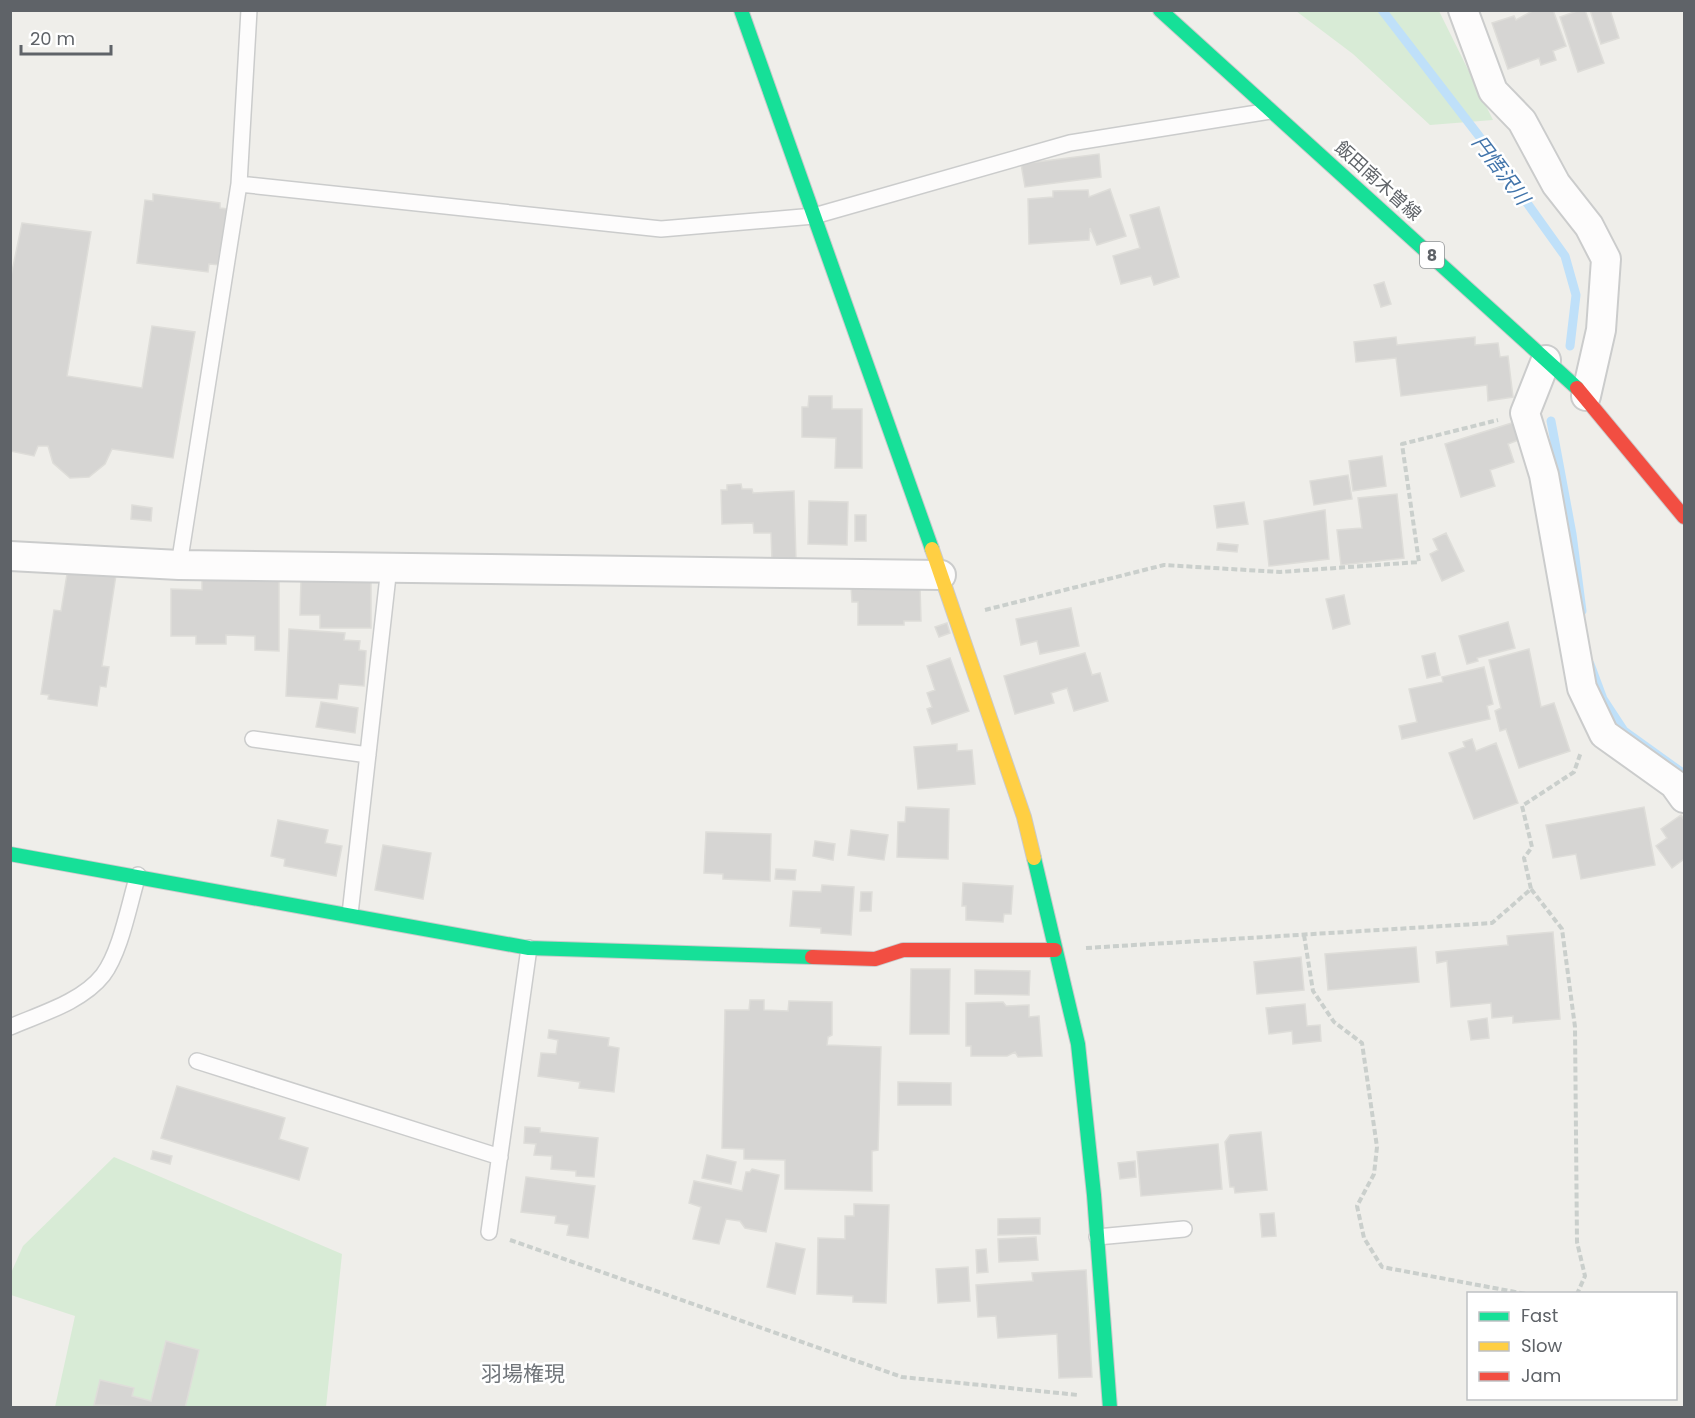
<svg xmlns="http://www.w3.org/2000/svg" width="1695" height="1418" viewBox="0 0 1695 1418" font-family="Poppins,'Noto Sans JP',sans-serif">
  <rect width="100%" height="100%" fill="#efeeea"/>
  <path fill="#d8ebd6" d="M1296,11H1439L1493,120L1430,125L1353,54Z
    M114,1157L342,1254L326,1407H55L75,1316L11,1295V1273L23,1246Z"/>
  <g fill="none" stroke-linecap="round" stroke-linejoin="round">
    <path stroke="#bfe0f9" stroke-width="9" d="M1382,10L1479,136L1565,256L1576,295L1570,346
      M1551,421L1572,534L1582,611
      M1590,664L1603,699L1624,731L1684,774"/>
  </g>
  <path fill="#d6d5d3" stroke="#deddd9" stroke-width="1.5" d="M1534,10H1553L1566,46L1553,51L1556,60L1541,65L1539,58L1508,69L1492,23L1514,16L1516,20Z
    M1580,10H1585L1604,63L1578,72L1560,17Z
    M1590,10H1610L1619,38L1601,44Z
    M1099,154L1101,177L1025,187L1021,164Z
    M1110,189L1126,236L1097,245L1090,228L1089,240L1029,244L1028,199L1053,197V191L1088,190L1089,197Z
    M153,194L220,203V208L228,209L221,265L209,264L208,272L137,263L145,200L153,201Z
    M1159,207L1179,277L1154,285L1151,276L1121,284L1113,256L1140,248L1130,215Z
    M22,223L91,232L67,376L142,388L152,326L195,332L173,458L112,449L105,464L89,477L70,478L53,463L48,446H38L34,456L10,451V281Z
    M1384,282L1391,304L1381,307L1374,285Z
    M1396,337L1397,345L1475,337V345L1498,343L1500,357L1508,356L1513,397L1488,401L1487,385L1401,396L1396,358L1356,362L1354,342Z
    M809,396H832V409H862V468H835L836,438L802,437V407H808Z
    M1515,422L1521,439L1508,444L1514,462L1490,470L1495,486L1461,497L1445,444Z
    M1382,456L1386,486L1353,491L1349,461Z
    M1348,475L1352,499L1314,505L1310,481Z
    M741,484L742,489H752L753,493L794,491L796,560L772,561L771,533H754L753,523L722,524L721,490H727V485Z
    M1397,494L1404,558L1341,565L1337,530L1362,528L1358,498Z
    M809,501L848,502L847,545L808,544Z
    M1244,502L1248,524L1217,528L1214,506Z
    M132,505L152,508L151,521L131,519Z
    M1325,510L1329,559L1269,566L1264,521Z
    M855,515H866V541H855Z
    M1446,533L1464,571L1442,581L1430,554L1438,550L1433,539Z
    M1218,543L1238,545L1237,552L1217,550Z
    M68,568L116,575L102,666L109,667L106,687L100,686L97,706L48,699L49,695L41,694L54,610L61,611Z
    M202,577L279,578V651L255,650V636L226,635V644H196V636H171V589L202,590Z
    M301,579L371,580V628H320V615H300Z
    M851,586H920L921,621H904V625H858V602H852Z
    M1344,595L1350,624L1333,629L1326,599Z
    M1071,608L1079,646L1040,654L1037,641L1021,645L1016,619Z
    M1508,622L1515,648L1477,658L1478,661L1467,664L1459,636Z
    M947,623L950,633L939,637L935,627Z
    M289,629L345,633L344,640L360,641L359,650L366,651L364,686L339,684L337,699L286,696Z
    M1529,649L1541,707L1554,703L1570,751L1519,768L1506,729L1500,731L1495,711L1501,708L1489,660Z
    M1085,653L1092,675L1100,673L1108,701L1074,711L1067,688L1051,693L1054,703L1015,714L1004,676Z
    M1435,653L1440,675L1427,678L1422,656Z
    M950,658L969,711L932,724L927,709L932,707L927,693L935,690L927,666Z
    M1484,667L1493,704L1487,706L1490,719L1402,739L1399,726L1417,722L1409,689L1443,682L1442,677Z
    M321,702L358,708L355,733L316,727Z
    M1472,739L1476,751L1496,743L1518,803L1474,819L1449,753L1465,747L1463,742Z
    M957,744V751L972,750L975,784L918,789L914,747Z
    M906,807L949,809L948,859L897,857L898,822H905Z
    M1644,807L1655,865L1581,879L1576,854L1553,858L1546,825Z
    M1681,815L1684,820V859L1672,868L1656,846L1667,838L1661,829Z
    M278,820L328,830L325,843L342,846L336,876L284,866L285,859L271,856Z
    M851,830L888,835L884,860L848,855Z
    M706,832L771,834L770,881L723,879V874L704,873Z
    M815,841L835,844L833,860L813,856Z
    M383,845L431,853L423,899L375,890Z
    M776,869L796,870L795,880L775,879Z
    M963,883L1013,886L1011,914H1004L1003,922L966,920V906H962Z
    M822,885L854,887L851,935L821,933V928L790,926L793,891L821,892Z
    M861,892H872L871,911H860Z
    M1553,932L1560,1019L1513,1023V1016L1492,1018L1491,1003L1451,1007L1447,961L1437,963L1436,952L1508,945L1507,936Z
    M1416,947L1419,982L1328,990L1325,954Z
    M1301,957L1304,990L1257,994L1254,962Z
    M911,969H950L949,1034H910Z
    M975,970L1030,971L1029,995L975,994Z
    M750,1000H764V1010L788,1011L789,1001L832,1002V1035L828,1037L827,1045L881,1047L878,1150L872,1151V1191L785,1189V1160L744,1159V1149L722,1148L725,1010H749Z
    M1003,1002L1006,1006L1029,1005V1017L1039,1016L1042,1056L1018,1057L1015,1052L1007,1056H971V1046H966V1003Z
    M1305,1004L1307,1026L1320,1025L1321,1041L1293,1044L1292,1031L1269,1034L1266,1008Z
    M1487,1018L1489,1038L1471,1040L1468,1021Z
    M549,1030L609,1038L608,1046L619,1048L614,1092L579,1088L580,1082L538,1076L541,1053L556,1054L558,1040L548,1038Z
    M898,1082L951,1083V1105H898Z
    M177,1086L285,1118L279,1139L308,1148L299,1180L161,1138Z
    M525,1127L540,1128V1132L598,1138L594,1177L576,1176V1171L551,1169L552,1156L534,1155L536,1144L524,1143Z
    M1261,1132L1267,1190L1235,1193L1234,1187H1230L1225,1142L1230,1135Z
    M1218,1144L1222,1189L1141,1196L1137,1152Z
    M153,1151L172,1156L170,1164L151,1159Z
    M707,1155L736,1162L731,1184L702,1178Z
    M1135,1161L1136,1177L1120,1179L1118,1163Z
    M752,1169L779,1175L766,1232L745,1228L740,1221L726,1219L719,1244L693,1239L701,1207L689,1203L694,1181L742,1191L746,1172H750Z
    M526,1177L595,1186L588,1238L567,1235L569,1225L555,1223L556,1216L521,1212Z
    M854,1204L889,1205L886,1303L853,1302V1296L817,1294L818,1238L845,1239V1216H854Z
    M1274,1213L1276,1236L1262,1237L1260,1214Z
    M1040,1218V1234L998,1235V1219Z
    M1036,1237L1038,1260L999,1262L998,1239Z
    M776,1243L805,1249L795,1294L767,1287Z
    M986,1249L988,1272L977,1273L976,1250Z
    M968,1267L970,1301L938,1303L936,1269Z
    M1086,1270L1092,1377L1059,1378L1057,1334L998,1338L996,1316L978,1317L976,1285L1033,1281L1032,1273Z
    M166,1341L199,1350L185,1408L94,1405L100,1380L134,1388L132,1396L151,1401Z"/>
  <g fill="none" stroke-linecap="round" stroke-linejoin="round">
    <g stroke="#cbcccc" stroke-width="18">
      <path id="lane" d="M239,184L661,229L814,216L1070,143L1270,111
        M179,565L239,184L249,10
        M253,739L368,755
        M350,914L389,567
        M10,1027C40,1014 82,1002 103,975C121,951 129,904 138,875
        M197,1061L500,1157
        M489,1232L529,948
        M1097,1237L1184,1229"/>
    </g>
    <g stroke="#cbcccc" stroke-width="32">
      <path id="street" d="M1463,10L1493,91L1522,121L1556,184L1589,226L1606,259L1601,330L1586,396
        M1546,360L1525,413L1544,475L1582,688L1604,734L1674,784L1684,798
        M10,556L179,565L941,575"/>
    </g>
    <g stroke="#cacacb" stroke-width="16">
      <path id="fast" d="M741,10L932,549
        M1160,10L1577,388
        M10,854L529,948L812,957
        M1034,858L1078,1044L1094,1195L1110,1408"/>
    </g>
    <g stroke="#cacacb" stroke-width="16">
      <path id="slow" d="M932,549L1024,817L1034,858"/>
    </g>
    <g stroke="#cacacb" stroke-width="16">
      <path id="jam" d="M1577,388L1684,517
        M812,957L875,959L903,950H1055"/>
    </g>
    <path stroke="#cacfcc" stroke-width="4" stroke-dasharray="6 3" stroke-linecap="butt" d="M985,610L1164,565L1280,572L1419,562L1402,444L1498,420
      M1531,889L1562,929L1575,1027L1577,1242L1585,1276L1577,1294
      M1304,935L1313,991L1334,1022L1362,1043L1377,1147L1374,1174L1357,1206L1364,1238L1382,1267L1526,1294
      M1086,948L1492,923L1531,889L1524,858L1532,847L1522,806L1574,772L1581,752
      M510,1240L902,1377L1078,1395"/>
    <use href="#lane" stroke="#fdfcfc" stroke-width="15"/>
    <use href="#street" stroke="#fdfcfc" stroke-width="28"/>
    <use href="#fast" stroke="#16e098" stroke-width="14"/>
    <use href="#slow" stroke="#ffcf43" stroke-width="14"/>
    <use href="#jam" stroke="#f24e42" stroke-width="14"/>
  </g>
  <g text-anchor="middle" stroke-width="5" stroke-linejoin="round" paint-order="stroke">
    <rect fill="#fff" stroke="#8f9295" stroke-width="1.5" x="1420" y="242" width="24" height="26" rx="4.5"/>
    <g font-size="16" font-weight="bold" fill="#5f6368">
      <text x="1432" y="261">8</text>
    </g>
    <g font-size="18" fill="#5f6368" stroke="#fff">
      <text transform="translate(1378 181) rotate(42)" y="6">飯田南木曽線</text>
    </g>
    <g font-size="20" font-style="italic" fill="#4174aa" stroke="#fff">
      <text transform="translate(1501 170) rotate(53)" y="7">円悟沢川</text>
    </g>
    <g font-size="21" fill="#70757a" stroke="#fff">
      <text x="523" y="1381">羽場権現</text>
    </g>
  </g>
  <rect width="1695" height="1418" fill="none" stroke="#5f6368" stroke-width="24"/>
  <rect x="1467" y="1292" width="210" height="108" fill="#ffffff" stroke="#bfc1c3" stroke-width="1.5"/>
  <rect x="1479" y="1312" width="30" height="9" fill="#16e098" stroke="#bfc1c3" stroke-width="1.5"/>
  <text x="1521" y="1322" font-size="18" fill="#5f6368">Fast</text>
  <rect x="1479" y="1342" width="30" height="9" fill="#ffcf43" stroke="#bfc1c3" stroke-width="1.5"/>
  <text x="1521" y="1352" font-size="18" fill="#5f6368">Slow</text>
  <rect x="1479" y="1372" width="30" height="9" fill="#f24e42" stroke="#bfc1c3" stroke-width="1.5"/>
  <text x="1521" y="1382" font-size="18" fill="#5f6368">Jam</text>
  <path d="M21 45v9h90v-9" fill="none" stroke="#5f6368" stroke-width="3"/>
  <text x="30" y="45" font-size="18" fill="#5f6368" stroke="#ffffff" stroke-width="4.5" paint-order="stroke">20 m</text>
</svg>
